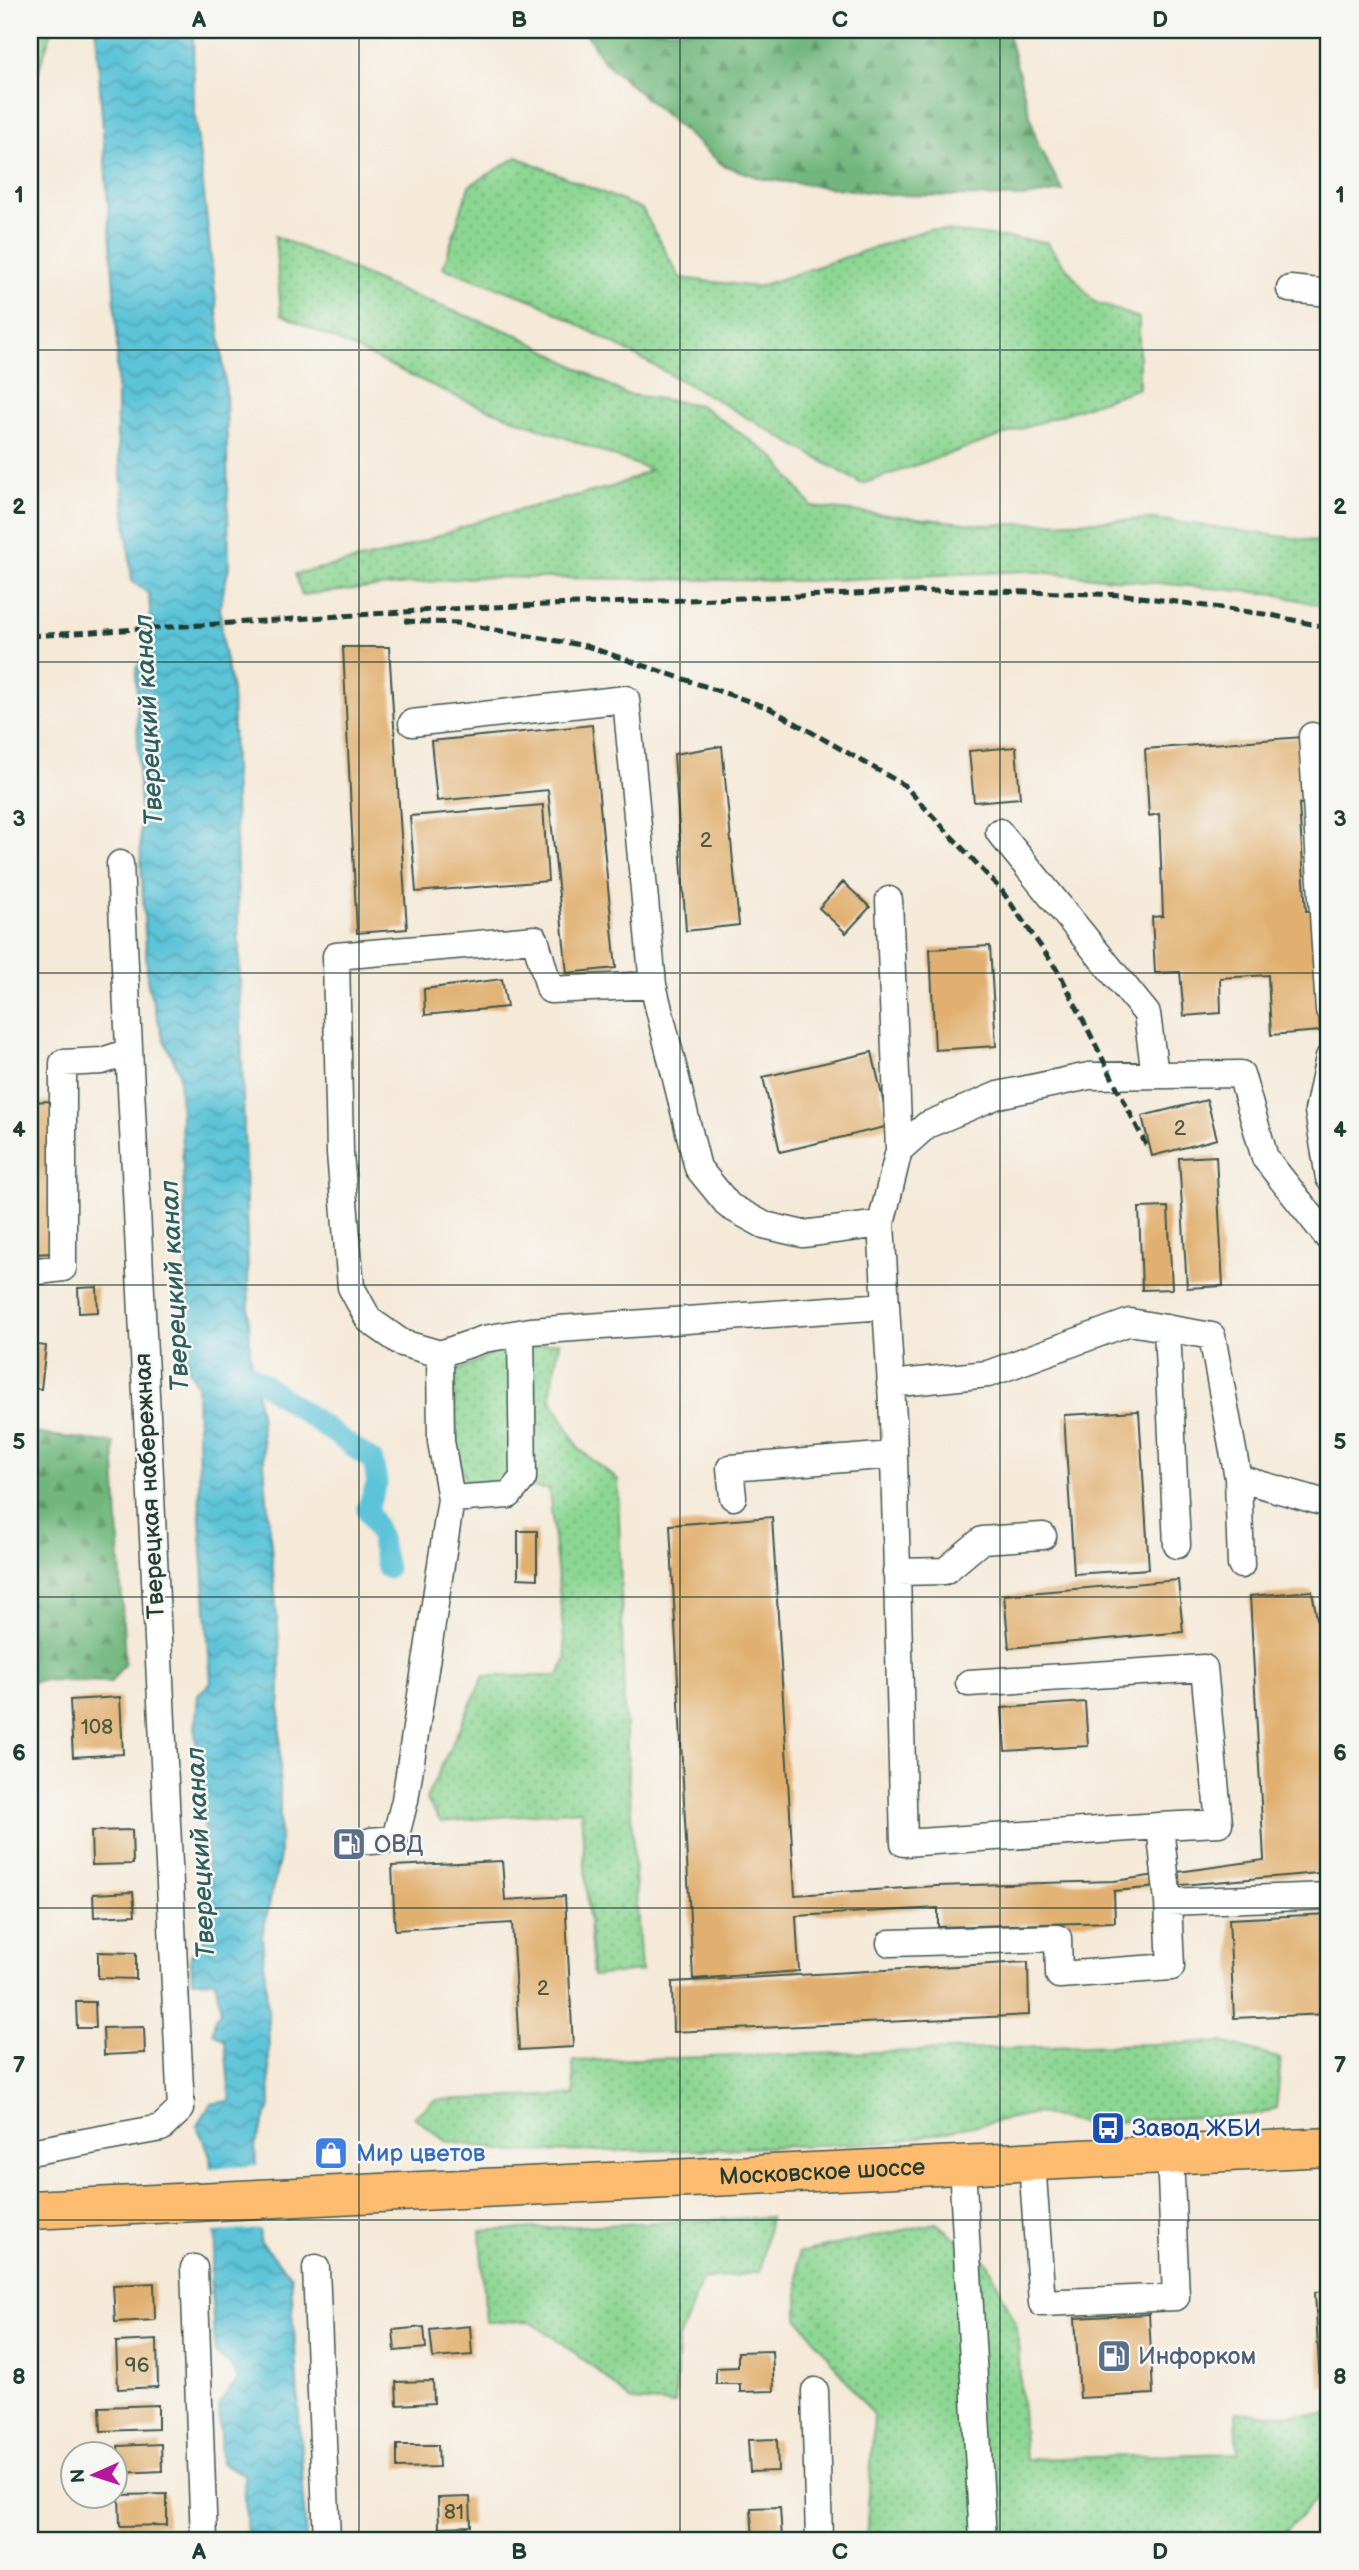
<svg xmlns="http://www.w3.org/2000/svg" width="1359" height="2570" viewBox="0 0 1359 2570" font-family="'Balsamiq Sans',sans-serif">
  <defs>
    <pattern id="grass-dots" width="8" height="8" patternUnits="userSpaceOnUse" patternTransform="scale(1.75)"><rect width="8" height="8" fill="#8cd693"/><path d="M2 2h.1M6 6h.1" fill="none" stroke="#72af79" stroke-width="1.8" stroke-linecap="round"/></pattern>
    <pattern id="forest-firs" width="22" height="20" patternUnits="userSpaceOnUse" patternTransform="scale(1.75)"><rect width="22" height="20" fill="#71b77d"/><path d="M5 1l3.5 6h-7zM16 11l3.5 6h-7z" fill="#5c9667"/></pattern>
    <pattern id="water-waves" width="16" height="10" patternUnits="userSpaceOnUse" patternTransform="scale(1.75)"><rect width="16" height="10" fill="#5bc3d8"/><path d="M0 5q4-4 8 0t8 0" fill="none" stroke="#4ba0b0"/></pattern>
  </defs>
  <rect width="100%" height="100%" fill="#f6f6f2"/>
  <filter id="ink" filterUnits="userSpaceOnUse"><feTurbulence type="fractalNoise" baseFrequency=".0143" numOctaves="2"/><feDisplacementMap in="SourceGraphic" scale="14" xChannelSelector="R" yChannelSelector="G"/><feConvolveMatrix kernelMatrix="1 2 1 2 8 2 1 2 1" color-interpolation-filters="sRGB"/></filter>
  <filter id="wash" filterUnits="userSpaceOnUse"><feTurbulence type="fractalNoise" baseFrequency=".00686" numOctaves="4" result="noise"/><feDisplacementMap in="SourceGraphic" scale="28" xChannelSelector="R" yChannelSelector="G"/><feGaussianBlur stdDeviation="1.57" result="paint"/><feColorMatrix in="noise" values="0 0 0 0 0 0 0 0 0 0 0 0 0 0 0 0 0 1.4 0 .05"/><feComposite in="paint" operator="in"/></filter>
  <g filter="url(#wash)">
    <rect width="100%" height="100%" fill="#f5e9d8"/>
    <path fill="url(#grass-dots)" stroke="#568a64" stroke-width="2" d="M30,30H52L30,97Z
      M517,157L642,209L680,278L757,287L929,229L1046,242L1094,302L1139,318V388L862,484L708,395L535,301L443,268L469,186Z
      M275,236L403,292L518,335L625,394L700,405L774,457L812,507L985,525L1155,519L1329,543V608L1275,594L1027,571L809,581L475,577L302,595L295,574L390,553L491,517L615,486L651,470L459,398L281,314Z
      M559,1342L550,1397L579,1449L618,1480L624,1701L641,1971L593,1976L581,1810L441,1822L426,1799L484,1676H559L566,1658L549,1489L466,1481L455,1451L454,1373L495,1352Z
      M1222,2042L1281,2059L1276,2108L1261,2114L1083,2123L1036,2113L894,2142L696,2150L514,2152L445,2141L414,2117L434,2100L574,2095L573,2061Z
      M770,2217L760,2272L702,2280L678,2342L675,2404L631,2401L595,2368L531,2321L486,2322L480,2231Z
      M936,2223L988,2263L1017,2327L1025,2459L1238,2453L1236,2412L1261,2415L1329,2414V2485L1278,2540H866L874,2416L798,2318V2253Z"/>
    <path fill="url(#forest-firs)" stroke="#487a58" stroke-width="2" d="M584,30H1007L1038,145L1063,191L1024,197L892,195L762,179L723,165L603,61Z
      M30,1433L114,1443L125,1663L111,1682L46,1680L30,1682Z"/>
    <path fill="url(#water-waves)" stroke="#3d8086" stroke-width="2" d="M96,30H193L194,105L226,391L229,567L220,606L223,646L232,690L250,1351L260,1414L280,1654V1856L262,1936L268,2013L270,2107L255,2145L260,2241L291,2276L306,2540H247L244,2474L221,2463L219,2404L238,2379L229,2364L215,2353L210,2273L216,2244L210,2155L197,2126L211,2104L230,2101L225,2041L213,2032L215,2018L221,2011L215,1980L192,1981L191,1955L211,1932L206,1846L195,1730L198,1694L211,1683L200,1519L197,1386L182,1354L189,1317L179,1071L164,1040L148,985L141,864L136,668L152,648L149,594L132,581L117,436V333Z"/>
    <path fill="#f5e9d8" d="M260,2165L263,2229L212,2232L208,2169Z"/>
    <g fill="none" stroke-linecap="round" stroke-linejoin="round">
      <path stroke="#5bc3d8" stroke-width="21" d="M230,1360L373,1461L377,1483L367,1509L379,1533L387,1568"/>
    </g>
    <g id="blocks">
      <path fill="#e1b071" d="M343,647H389L407,929L357,933Z
        M592,725L616,968L567,973L548,790L437,801L431,741Z
        M1303,737L1307,803L1299,804L1306,911H1313L1320,1031L1271,1035L1268,975L1220,978L1221,1013L1184,1016L1180,972L1155,973L1152,917L1163,916L1159,814L1149,816L1145,749Z
        M722,746L739,925L686,931L674,754Z
        M1016,747L1020,798L974,802L969,751Z
        M543,805L548,881L416,892L410,816Z
        M843,882L870,907L846,933L819,908Z
        M990,946L996,1046L935,1050L930,949Z
        M502,979L507,1007L425,1015L424,989Z
        M872,1052L889,1126L780,1152L763,1077Z
        M1207,1100L1217,1139L1152,1156L1142,1116Z
        M51,1101L58,1253L30,1254V1102Z
        M1216,1156L1223,1286L1187,1288L1179,1158Z
        M1168,1207L1172,1289L1142,1290L1139,1208Z
        M97,1287L98,1312L79,1313L78,1288Z
        M30,1344L46,1346L41,1389L30,1388Z
        M1139,1411L1149,1569L1074,1574L1064,1415Z
        M772,1517L795,1895L937,1886L1114,1881L1264,1860L1250,1596L1312,1591L1329,1686V1872L1114,1891L1115,1922L938,1927V1908L796,1916L799,1971L693,1979L670,1525Z
        M518,1531H537V1579L518,1578Z
        M1178,1580L1183,1632L1009,1648L1004,1595Z
        M120,1697L123,1754L73,1757L70,1700Z
        M1085,1702L1088,1746L1005,1751L1002,1708Z
        M132,1830L133,1864L92,1865L91,1831Z
        M502,1861L505,1900L565,1896L573,2047L519,2050L512,1923L395,1930L392,1866Z
        M133,1892L135,1915L94,1917L93,1894Z
        M1329,1914V2014L1234,2018L1229,1919Z
        M98,1952L136,1953V1979L98,1978Z
        M1028,1962L1029,2015L673,2032L672,1982Z
        M76,2002H95L96,2028H77Z
        M144,2027L145,2053L104,2055L103,2028Z
        M154,2283L155,2320L115,2322L113,2285Z
        M1329,2291V2387H1320L1315,2292Z
        M1149,2314L1153,2394L1080,2398L1075,2318Z
        M470,2326L472,2355L433,2358L430,2330Z
        M424,2327L426,2348L395,2351L393,2330Z
        M157,2340L158,2387L118,2389L116,2342Z
        M772,2351L774,2391L740,2392V2384H716V2368L738,2367V2352Z
        M433,2381L434,2403L397,2405L396,2382Z
        M158,2405V2429L101,2431L100,2407Z
        M777,2439L778,2471L750,2472L748,2440Z
        M161,2444L162,2471L120,2473L118,2446Z
        M397,2445H438L439,2467L397,2468Z
        M167,2494V2525L120,2526L119,2495Z
        M470,2497L471,2526L439,2527L438,2498Z
        M780,2507L782,2539L753,2540L751,2508Z"/>
    </g>
  </g>
  <g filter="url(#ink)">
    <use href="#blocks" fill-opacity="0" stroke="#3f574d" stroke-width="2"/>
    <g fill="none" stroke-linecap="round" stroke-linejoin="round">
      <g stroke="#3f574d" stroke-width="29">
        <path id="minor" d="M1290,289L1329,293
          M412,723L626,699L653,985L698,1168L729,1206L764,1225L803,1234L881,1224L893,1419L904,1843L1160,1826L1168,1902L1329,1896
          M1312,736L1329,1010
          M999,832L1147,1014L1155,1075
          M889,900L899,1150
          M653,985L550,990L535,939L336,956L340,1153L351,1287L369,1320L402,1343L440,1354L484,1339L531,1331L886,1306
          M1329,1057L1318,1111L1329,1178
          M881,1224L899,1150L927,1125L998,1095L1089,1076L1241,1074L1265,1158L1329,1239
          M30,1272L63,1268V1063L102,1061L129,1052
          M1167,1328L1177,1545
          M440,1354L441,1441L451,1499
          M890,1384L988,1374L1130,1322L1212,1336L1238,1478L1329,1504
          M1238,1478L1241,1565
          M733,1497L730,1468L893,1455
          M896,1572L945,1571L982,1540L1043,1536
          M969,1683L1204,1668L1219,1823L1160,1826
          M371,1841L395,1839L405,1800L451,1499L509,1495L523,1478L521,1333
          M890,1943L1058,1938L1059,1975L1171,1967L1168,1902
          M30,2152L161,2128L181,2109L120,864
          M1032,2162L1042,2303L1176,2297L1170,2155
          M962,2165L983,2540
          M194,2268L204,2540
          M316,2268L327,2540
          M815,2391L819,2540"/>
      </g>
      <g stroke="#3f574d" stroke-width="41">
        <g id="highway">
          <path id="s1" d="M30,2210L1329,2147"/>
        </g>
      </g>
      <use href="#minor" stroke="#fff" stroke-width="26"/>
      <use href="#highway" stroke="#febc70" stroke-width="38"/>
      <path stroke="#1f3d34" stroke-width="5" stroke-dasharray="10 5" stroke-linecap="butt" d="M405,621L457,623L586,646L769,708L904,785L1002,891L1060,974L1146,1145
        M30,636L465,608L964,590L1126,595L1271,615L1329,628"/>
    </g>
  </g>
  <path fill="none" stroke="#1f3d34" stroke-width="2" stroke-opacity="0.55" d="M359,30V2540M680,30V2540M1000,30V2540M30,350H1329M30,662H1329M30,973H1329M30,1285H1329M30,1597H1329M30,1908H1329M30,2220H1329"/>
  <defs>
    <g id="fuel-square" transform="scale(1.75)"><rect x="-9" y="-9" width="18" height="18" rx="4" fill="#5c6f8a" stroke="#f6f6f2"/><path d="M-5.5-6h7V0h2V4h1.3V-2.5L3-4.5l.8-.8L6-3V5H2.5V1h-1V6h-7ZM-4.2-4.7v3.2H.2V-4.7Z" fill="#fff"/></g>
    <g id="bus-square" transform="scale(1.75)"><rect x="-9" y="-9" width="18" height="18" rx="4" fill="#1a4fb4" stroke="#f6f6f2"/><path d="M-5-6H5V4H4V6H2V4H-2V6H-4V4H-5ZM-3.5-4V0h7V-4ZM-3.5 1.2v1.5H-2V1.2ZM2 1.2v1.5H3.5V1.2Z" fill="#fff"/></g>
    <g id="shop-square" transform="scale(1.75)"><rect x="-9" y="-9" width="18" height="18" rx="4" fill="#3f7fe0" stroke="#f6f6f2"/><path d="M-5-2.5h2.3a2.7 3.5 0 0 1 5.4 0H5L5.5 6h-11ZM-1.5-2.5h3a1.5 2.3 0 0 0-3 0Z" fill="#fff"/></g>
  </defs>
  <g fill-rule="evenodd">
    <use href="#fuel-square" x="349" y="1844"/>
    <use href="#bus-square" x="1108" y="2128"/>
    <use href="#shop-square" x="331" y="2153"/>
    <use href="#fuel-square" x="1114" y="2356"/>
  </g>
  <g text-anchor="middle" stroke-width="5" stroke-linejoin="round" paint-order="stroke">
    <g font-size="21" fill="#505a43">
      <text x="706" y="847">2</text>
      <text x="1180" y="1135">2</text>
      <text x="97" y="1734">108</text>
      <text x="543" y="1995">2</text>
      <text x="137" y="2372">96</text>
      <text x="454" y="2519">81</text>
    </g>
    <g font-size="24" fill="#1f3d34" stroke="#f6f6f2">
      <text transform="translate(149 1486) rotate(-93)" y="8">Тверецкая набережная</text>
      <text dy="8" stroke="none"><textPath href="#s1" startOffset="793">Московское шоссе</textPath></text>
    </g>
    <g font-size="24" fill="#4e5e75" stroke="#f6f6f2" text-anchor="start">
      <text x="374" y="1852">ОВД</text>
      <text x="1138" y="2364">Инфорком</text>
    </g>
    <g font-size="24" fill="#164399" stroke="#f6f6f2" text-anchor="start">
      <text x="1132" y="2136">Завод ЖБИ</text>
    </g>
    <g font-size="24" fill="#366cbe" stroke="#f6f6f2" text-anchor="start">
      <text x="356" y="2161">Мир цветов</text>
    </g>
    <g font-size="26" font-style="italic" fill="#2e5e5d" stroke="#f6f6f2">
      <text transform="translate(148 720) rotate(-93)" y="9">Тверецкий канал</text>
      <text transform="translate(174 1286) rotate(-93)" y="9">Тверецкий канал</text>
      <text transform="translate(200 1853) rotate(-93)" y="9">Тверецкий канал</text>
    </g>
  </g>
  <rect width="1359" height="2570" fill="none" stroke="#f6f6f2" stroke-width="77"/>
  <g transform="translate(94 2475) rotate(267)"><circle r="33" fill="#f6f6f2" stroke="#a0aca6" stroke-width="2"/>
  <path d="M0-5L12 26L0 18L-12 26Z" fill="#b5179e"/>
  <text y="-10" font-size="19" font-weight="bold" text-anchor="middle" fill="#1f3d34">N</text>
  </g>
  <rect x="38" y="38" width="1282" height="2494" fill="none" stroke="#1f3d34" stroke-width="2.5"/>
  <g font-size="23" text-anchor="middle" font-weight="bold" fill="#1f3d34">
    <text x="199" y="27">A</text>
    <text x="519" y="27">B</text>
    <text x="840" y="27">C</text>
    <text x="1160" y="27">D</text>
    <text x="19" y="202">1</text>
    <text x="1340" y="202">1</text>
    <text x="19" y="514">2</text>
    <text x="1340" y="514">2</text>
    <text x="19" y="826">3</text>
    <text x="1340" y="826">3</text>
    <text x="19" y="1137">4</text>
    <text x="1340" y="1137">4</text>
    <text x="19" y="1449">5</text>
    <text x="1340" y="1449">5</text>
    <text x="19" y="1760">6</text>
    <text x="1340" y="1760">6</text>
    <text x="19" y="2072">7</text>
    <text x="1340" y="2072">7</text>
    <text x="19" y="2384">8</text>
    <text x="1340" y="2384">8</text>
    <text x="199" y="2559">A</text>
    <text x="519" y="2559">B</text>
    <text x="840" y="2559">C</text>
    <text x="1160" y="2559">D</text>
  </g>
</svg>
